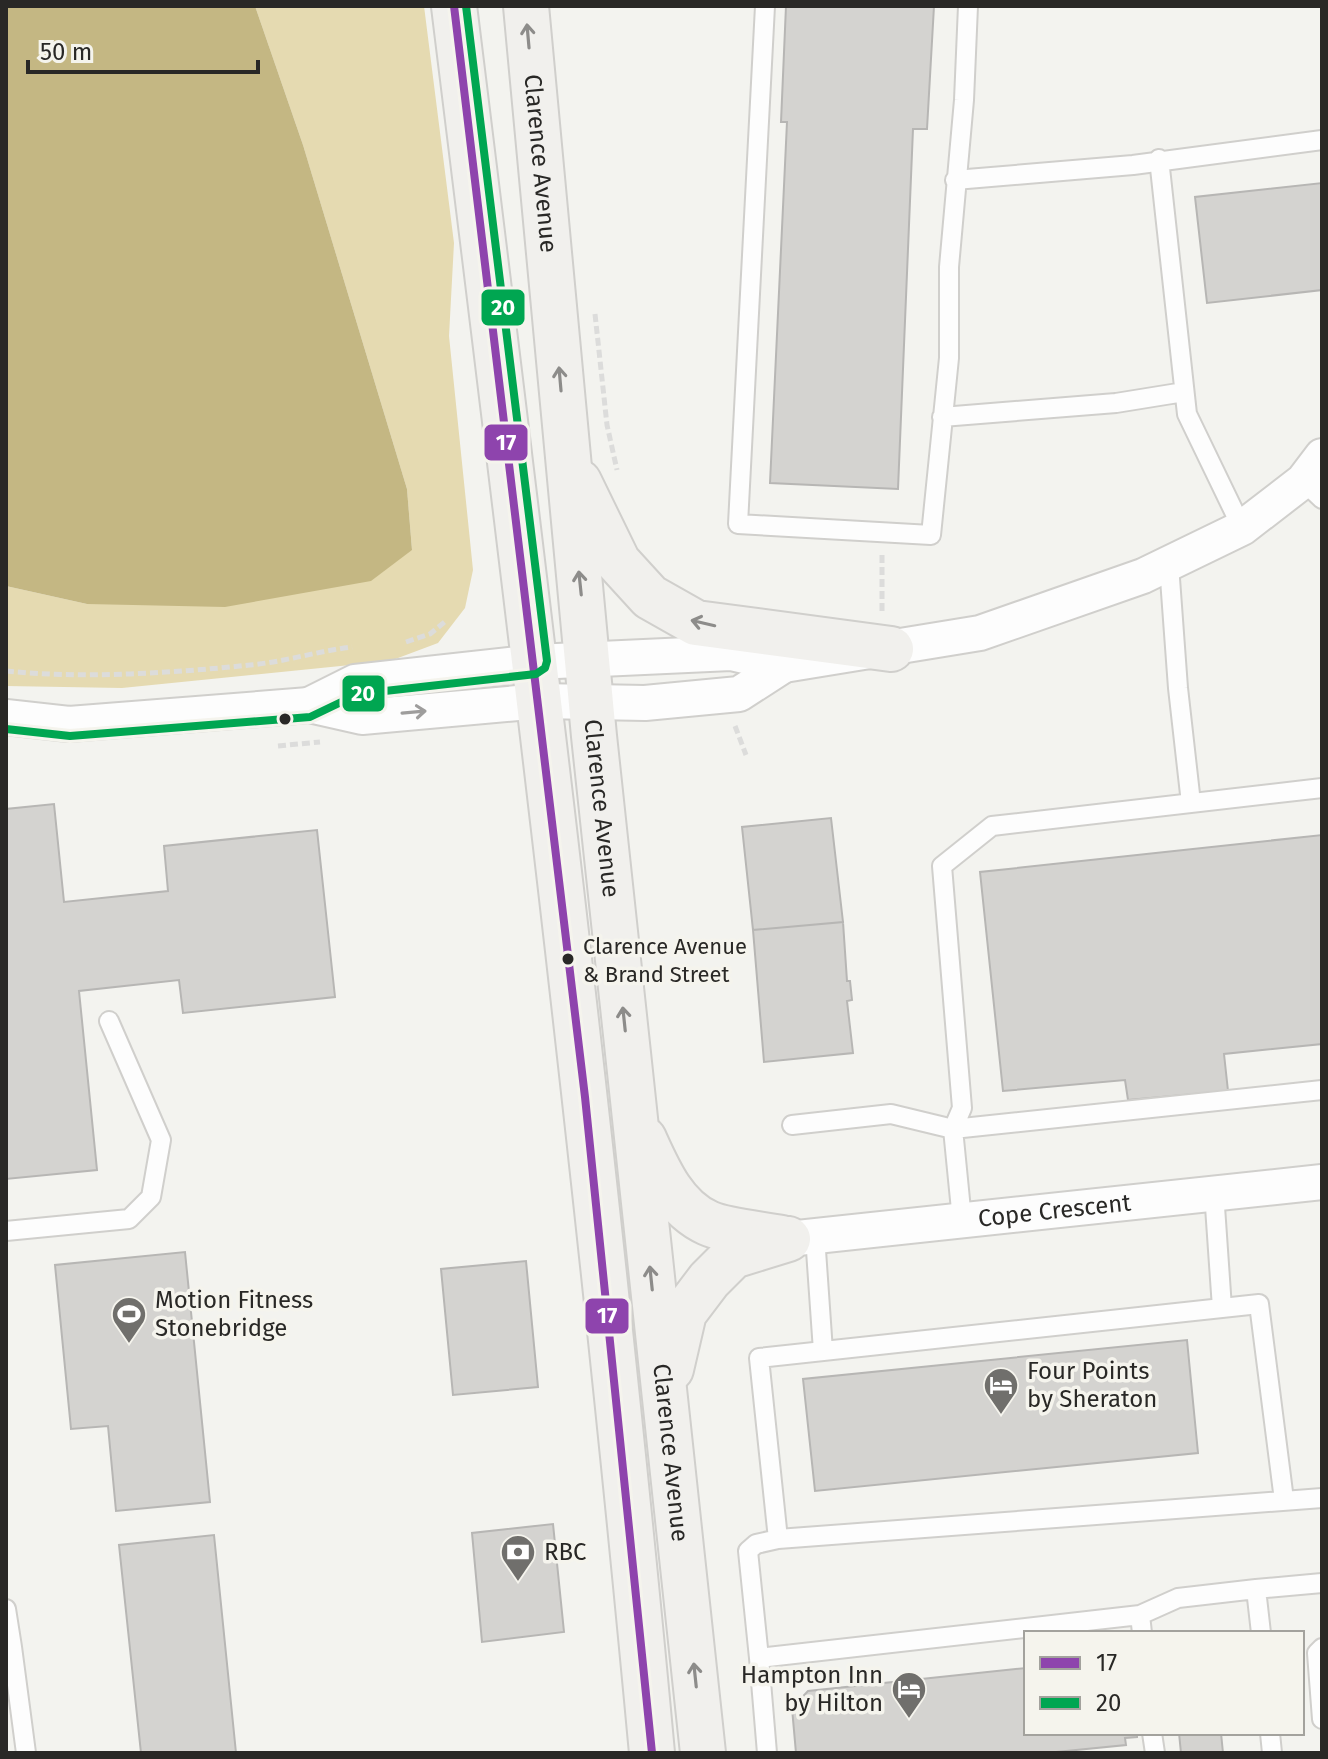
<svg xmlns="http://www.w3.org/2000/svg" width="1328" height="1759" viewBox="0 0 1328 1759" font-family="'Fira Sans',sans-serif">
  <rect width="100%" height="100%" fill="#f3f3ef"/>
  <path fill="#e5dab1" d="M255,6H424L454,243L449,336L473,570L465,608L438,643L390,661L122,688L6,686V586L87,604L412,550L407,489L303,145Z"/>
  <path fill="#c4b783" d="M6,6H255L303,145L407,489L412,550L371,581L225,607L87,604L6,586Z"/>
  <path fill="#d4d3d0" stroke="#b7b6b4" stroke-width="2" d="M786,6H934L927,129H913L898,489L770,483L787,122H781Z
    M1322,183V290L1207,303L1195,197Z
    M54,804L64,902L168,891L164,846L317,830L335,997L183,1013L179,980L79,991L97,1170L6,1179V809Z
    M831,818L843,922L753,930L742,827Z
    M1322,835V1044L1224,1054L1228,1091L1128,1100L1125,1080L1003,1091L980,872Z
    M843,922L847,981H850L852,1000L847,1001L853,1053L764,1062L753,930Z
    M185,1252L210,1502L116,1511L108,1426L71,1429L55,1265Z
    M526,1261L538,1387L453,1395L441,1269Z
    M1187,1340L1198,1453L815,1491L803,1379Z
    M553,1524L564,1632L482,1642L472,1533Z
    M214,1535L236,1753H141L119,1545Z
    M1026,1668V1733H1137V1737L1125,1738L1126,1745L1046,1753H796L792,1708L808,1691Z
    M1179,1733H1221L1223,1753H1181Z"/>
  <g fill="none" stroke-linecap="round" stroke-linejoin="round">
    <g stroke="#d0cfcc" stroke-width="22">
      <path id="lane" d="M765,6L738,524L931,535L949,358V267L964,100L968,6
        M1159,159L1187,414L1242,528
        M955,180L1133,165L1322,140
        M942,417L1116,403L1184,392
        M1303,481L1322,499
        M1169,565L1178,688L1191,803
        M792,1125L891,1114L953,1129L1322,1090
        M1214,1192L1222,1308
        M962,1220L953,1129L962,1108L942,866L992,826L1322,788
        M6,1231L129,1219L151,1197L161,1140L109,1021
        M815,1236L823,1351
        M1284,1500L1259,1304L759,1358L778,1539L1322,1498
        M6,1609L12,1647
        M1140,1615L1178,1598L1256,1589
        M1261,1633L1256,1589L1322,1583
        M6,1648L12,1647L26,1753
        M1322,1648L1317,1653L1322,1719
        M759,1658L748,1551L756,1544L778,1539
        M1152,1733L1155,1753
        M1270,1733L1272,1753
        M767,1753L759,1658L1140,1615L1142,1633"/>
    </g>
    <g stroke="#d0cfcc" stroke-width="38">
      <g id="street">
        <path d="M309,705L355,682L535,662L731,653L784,665L980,633L1143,576L1242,528L1303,481L1322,456"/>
        <path d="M6,717L69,724L309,705L362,717L540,701L645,703L739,694L784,665"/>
        <path id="s1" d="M788,1239L1322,1182"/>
      </g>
    </g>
    <g stroke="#d0cfcc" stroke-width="48">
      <g id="secondary">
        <path d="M454,6C526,588 598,1169 652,1753"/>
        <path id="s2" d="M526,6L594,736L703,1753"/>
        <path d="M579,482L618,562L650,597L696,623L891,649"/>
        <path d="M644,1139C658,1170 674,1208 708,1223C725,1231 762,1234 782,1238"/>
        <path d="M671,1369L684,1313L709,1280L733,1256L788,1239"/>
      </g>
    </g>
    <path stroke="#dcdcdb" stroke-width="5" stroke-dasharray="8 4" stroke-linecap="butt" d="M595,314L607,425L617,470
      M882,611V553
      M406,642L430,634L447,620
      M6,671C83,679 173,673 250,665C284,662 318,651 352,647
      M735,726L746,755
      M278,746L320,742"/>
    <use href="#lane" stroke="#fdfdfd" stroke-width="18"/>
    <use href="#street" stroke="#fdfdfd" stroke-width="34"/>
    <use href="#secondary" stroke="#f1f0ed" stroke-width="44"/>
    <g stroke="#f5f4ed" stroke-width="14">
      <path id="bus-1" d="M454,6L585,1097L652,1753"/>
    </g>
    <g stroke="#f5f4ed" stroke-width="14">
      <path id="bus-2" d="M6,729L70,736L310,717L358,694L536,674L545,668L547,661L466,6"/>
    </g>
    <use href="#bus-1" stroke="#8e44ad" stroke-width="8"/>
    <use href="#bus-2" stroke="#00a651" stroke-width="8"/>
  </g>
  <defs><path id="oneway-shaft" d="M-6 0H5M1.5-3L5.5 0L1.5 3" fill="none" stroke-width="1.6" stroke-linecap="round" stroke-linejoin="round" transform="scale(2)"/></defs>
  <g stroke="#8d8c8a">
    <use href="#oneway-shaft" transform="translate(528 36) rotate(-95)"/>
    <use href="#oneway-shaft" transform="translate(560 379) rotate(-95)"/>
    <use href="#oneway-shaft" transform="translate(580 583) rotate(-96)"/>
    <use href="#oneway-shaft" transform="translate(703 623) rotate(-167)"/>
    <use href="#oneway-shaft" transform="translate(624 1019) rotate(-96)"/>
    <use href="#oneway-shaft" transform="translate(651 1278) rotate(-96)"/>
    <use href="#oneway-shaft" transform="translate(695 1675) rotate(-96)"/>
  </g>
  <use stroke="#9e9d9c" href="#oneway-shaft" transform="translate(414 712) rotate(-5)"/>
  <defs>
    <g id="stadium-pin" transform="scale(1.8)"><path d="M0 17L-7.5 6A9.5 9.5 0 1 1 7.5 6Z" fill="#706f6c" stroke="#f5f4ed"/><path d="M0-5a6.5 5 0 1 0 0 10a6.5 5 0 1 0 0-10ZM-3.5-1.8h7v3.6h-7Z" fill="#fff"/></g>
    <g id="hotel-pin" transform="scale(1.8)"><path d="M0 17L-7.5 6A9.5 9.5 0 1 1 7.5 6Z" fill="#706f6c" stroke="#f5f4ed"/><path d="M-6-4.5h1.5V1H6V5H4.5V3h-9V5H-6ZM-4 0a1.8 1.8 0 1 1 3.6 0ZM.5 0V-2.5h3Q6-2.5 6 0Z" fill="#fff"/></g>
    <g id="bank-pin" transform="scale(1.8)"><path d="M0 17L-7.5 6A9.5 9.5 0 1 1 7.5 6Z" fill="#706f6c" stroke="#f5f4ed"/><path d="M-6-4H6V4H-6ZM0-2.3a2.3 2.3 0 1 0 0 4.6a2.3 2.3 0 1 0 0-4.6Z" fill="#fff"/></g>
  </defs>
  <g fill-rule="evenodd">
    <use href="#stadium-pin" x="129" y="1314"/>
    <use href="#hotel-pin" x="1001" y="1385"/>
    <use href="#bank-pin" x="518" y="1552"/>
    <use href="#hotel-pin" x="909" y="1689"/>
  </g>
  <g fill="#292826" stroke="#f5f4ed" stroke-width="3">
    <circle cx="285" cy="719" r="7"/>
    <circle cx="568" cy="959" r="7"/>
  </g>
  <g text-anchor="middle" stroke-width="7" stroke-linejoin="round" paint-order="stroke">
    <g font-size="22" fill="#292826" stroke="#f5f4ed" text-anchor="start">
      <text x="583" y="954">Clarence Avenue<tspan x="583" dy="28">&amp; Brand Street</tspan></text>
    </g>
    <g font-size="24" fill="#292826" stroke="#f5f4ed">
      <text dy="8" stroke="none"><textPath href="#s2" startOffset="158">Clarence Avenue</textPath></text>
      <text dy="8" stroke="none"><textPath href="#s2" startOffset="806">Clarence Avenue</textPath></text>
      <text dy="8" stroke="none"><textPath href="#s1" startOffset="268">Cope Crescent</textPath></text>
      <text dy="8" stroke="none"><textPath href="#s2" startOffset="1454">Clarence Avenue</textPath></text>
    </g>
    <g font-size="24" fill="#292826" stroke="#f5f4ed" text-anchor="start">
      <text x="155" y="1308">Motion Fitness<tspan x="155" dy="28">Stonebridge</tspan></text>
      <text x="1027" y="1379">Four Points<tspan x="1027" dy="28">by Sheraton</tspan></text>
      <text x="544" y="1560">RBC</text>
      <text x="883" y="1683" text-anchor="end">Hampton Inn<tspan x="883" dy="28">by Hilton</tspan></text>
    </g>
  </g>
  <g stroke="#f5f4ed" stroke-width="3">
    <rect x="480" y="288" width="46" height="39" rx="8" fill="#00a651"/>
    <rect x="483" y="423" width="46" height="39" rx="8" fill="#8e44ad"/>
    <rect x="341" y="674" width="45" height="39" rx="8" fill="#00a651"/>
    <rect x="584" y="1297" width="46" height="38" rx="8" fill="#8e44ad"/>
  </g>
  <g font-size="22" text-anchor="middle" font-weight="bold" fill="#fff">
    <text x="503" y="315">20</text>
    <text x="506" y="450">17</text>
    <text x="363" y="701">20</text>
    <text x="607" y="1323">17</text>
  </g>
  <rect width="1328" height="1759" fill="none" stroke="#292826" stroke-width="16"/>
  <rect x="1024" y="1631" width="280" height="104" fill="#f5f4ed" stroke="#a3a29d" stroke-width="2"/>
  <rect x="1040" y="1657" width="40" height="12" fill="#8e44ad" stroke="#a3a29d" stroke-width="2"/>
  <text x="1096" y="1671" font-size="24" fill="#292826">17</text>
  <rect x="1040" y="1697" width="40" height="12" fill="#00a651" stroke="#a3a29d" stroke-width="2"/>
  <text x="1096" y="1711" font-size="24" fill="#292826">20</text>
  <path d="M28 60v12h230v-12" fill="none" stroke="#292826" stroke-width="4"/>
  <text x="40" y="60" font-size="24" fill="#292826" stroke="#f5f4ed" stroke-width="6" paint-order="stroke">50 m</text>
</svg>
